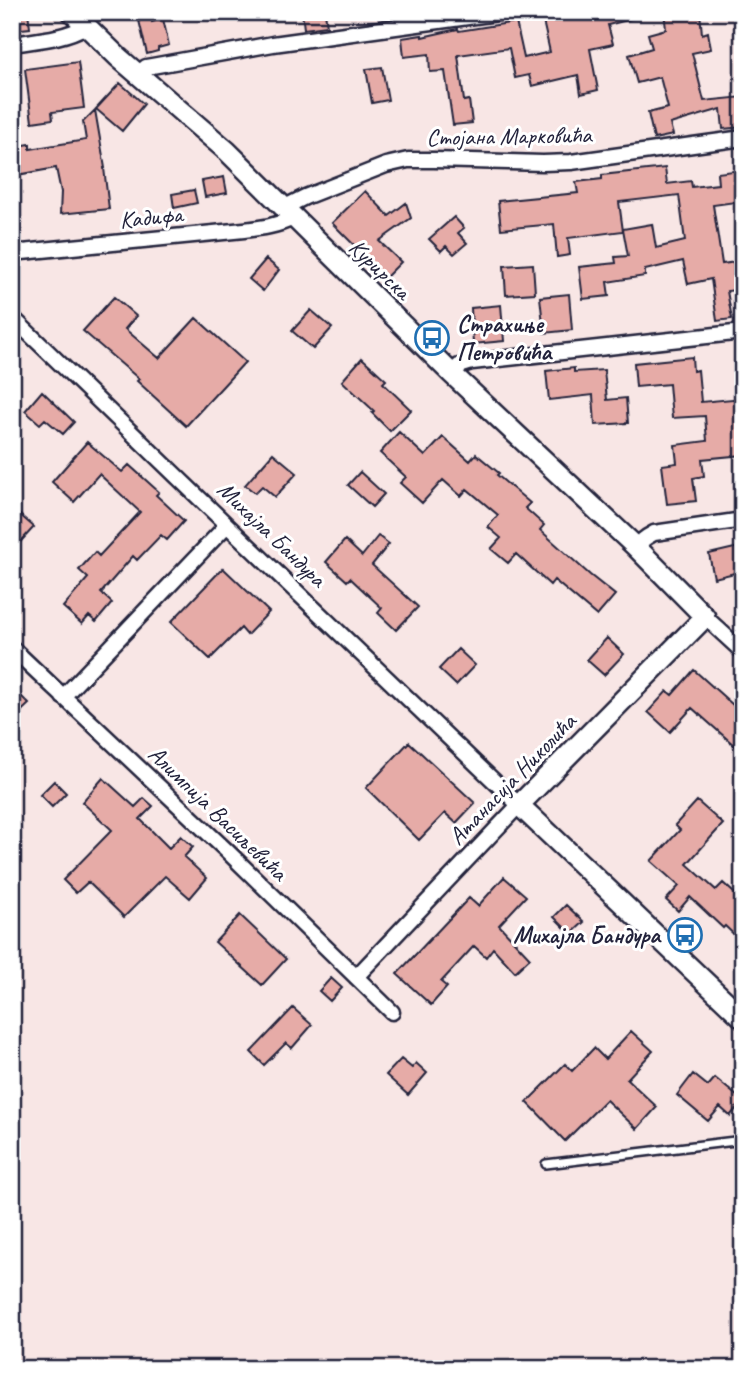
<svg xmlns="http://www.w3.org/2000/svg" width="755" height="1381" viewBox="0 0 755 1381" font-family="Caveat,sans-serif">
  <rect width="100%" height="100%" fill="#f8e6e5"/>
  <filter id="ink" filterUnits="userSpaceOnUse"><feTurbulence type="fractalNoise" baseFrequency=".0143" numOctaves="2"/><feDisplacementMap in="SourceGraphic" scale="14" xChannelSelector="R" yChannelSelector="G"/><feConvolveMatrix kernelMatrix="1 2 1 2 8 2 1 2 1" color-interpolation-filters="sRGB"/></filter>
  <g filter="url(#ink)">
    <path fill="#e6aba7" stroke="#22223b" stroke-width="2" d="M12,12H28L30,28L12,30Z
      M137,12H149L152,22L163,19L169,45L158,48V51L147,54Z
      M302,12H325L327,26L304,29Z
      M595,12H638L639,17L608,25L613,44L590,49L598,90L581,94L578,75L532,86L529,75L515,78L509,48L458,55L464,101L469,100L472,123L453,125L445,71L430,72L429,54L404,57L402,38L422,35V37L458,29L459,31L516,22L524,58L550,52L543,21L564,17V19Z
      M664,12H700L702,34L708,32L711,49L692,53L704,101L743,97V127L723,129L721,109L670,124L673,135L654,139L648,113L668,108L660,77L637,83L629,55L652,48L648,34L666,29Z
      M78,62L84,108L52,112L53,119L32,122L25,69Z
      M382,67L388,100L372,103L366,69Z
      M120,83L144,104L122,131L96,109Z
      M95,110L105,168H104L109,209L60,214L61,192L56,168L12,176V147L30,144V149L86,140L83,122Z
      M665,168L667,184L691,181L692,187L718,184L717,173L741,170L743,201L713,205L722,264L743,261V289L727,291L732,319L717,321L711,279L688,284L683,261L645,270V276L607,282L609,296L583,299L579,267L616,263L615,257L628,256L623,229L652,224L656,248L685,241L679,195L619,202L623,231L568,238L570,255L557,257L554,224L501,229L498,201L578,193L576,182L602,179V175Z
      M224,177L227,193L205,197L202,181Z
      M194,190L197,203L174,208L172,194Z
      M365,191L389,216L406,203L411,218L379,241L401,262L385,278L363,257L364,255L332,223Z
      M454,217L464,228L458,233L467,243L454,254L446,246L441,251L429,239Z
      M266,259L279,270L263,291L249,279Z
      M533,264L535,293L506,295L504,266Z
      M569,294L572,330L544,333L540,297Z
      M114,297L136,316L125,329L159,358L196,318L245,362L186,426L137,381L139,379L83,331Z
      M501,305L504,341L473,344L471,308Z
      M311,310L332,328L313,349L292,331Z
      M692,357L693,371L698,370L701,402L743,398V455L702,459L704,476L693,478L696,501L667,504L662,465L677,463L675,445L707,441L705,416L672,418L669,384L636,387L634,363Z
      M362,358L386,380L383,383L411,410L390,431L372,413L374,411L342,381Z
      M574,368V372L604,370L607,400L626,398L628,423L595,425L593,395L549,400L546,371Z
      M42,391L74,422L63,434L45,419L40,424L25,411Z
      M399,432L425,456L443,437L470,461L476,454L499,473L497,475L530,503L525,508L544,525L540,530L590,575L615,595L597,616L554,580L550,585L516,554L508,563L491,549L501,538L488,527L498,515L467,489L461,496L443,480L422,503L400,483L406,477L380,453Z
      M87,442L122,472L129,465L159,492L156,495L184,521L167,540L161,535L137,560L133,556L101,593L112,603L96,622L89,616L82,624L63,607L88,578L79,570L95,552L99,556L140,512L99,474L74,502L52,482Z
      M273,453L297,473L275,497L262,486L255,493L245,485Z
      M360,472L384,494L372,507L348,485Z
      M12,508L34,527L12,551Z
      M378,536L389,544L372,565L418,607L396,630L378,613L382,608L350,578L347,581L326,562L345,540L362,556Z
      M743,546V571L714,578L709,554Z
      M223,568L269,612L247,635L241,628L210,659L171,622Z
      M607,638L624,654L604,675L587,660Z
      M458,649L475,665L456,685L439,669Z
      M694,670L743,714V753L692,708L670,732L648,712L667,691L672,695Z
      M12,687L29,704L12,720Z
      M409,742L475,803L456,823L445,813L419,840L366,788Z
      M103,778L135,807L144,798L153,806L140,819L169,848L181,836L193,847L184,857L207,878L190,898L165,876L124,917L88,882L76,893L63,880L112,830L82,802Z
      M54,781L66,793L52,807L40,795Z
      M697,801L723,824L687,864L716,890L723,883L743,901V943L725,926L723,928L690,897L678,911L666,900L679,886L651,861L680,830L675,825Z
      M504,877L526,896L499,925L530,958L515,972L493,948L486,957L474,946L441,982L447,987L431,1005L397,974L469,898L478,906Z
      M566,905L584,922L571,934L554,917Z
      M240,915L286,959L262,985L215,942Z
      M331,978L342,988L330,1001L319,991Z
      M293,1008L312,1025L292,1048L286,1043L264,1065L251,1052Z
      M631,1031L653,1051L627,1079L657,1107L637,1129L606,1100L565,1141L527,1102L565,1064L572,1071L594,1048L605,1059Z
      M401,1059L412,1068L416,1063L427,1073L408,1095L386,1075Z
      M693,1074L708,1086L715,1078L743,1101L730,1116L720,1107L708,1121L677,1095Z"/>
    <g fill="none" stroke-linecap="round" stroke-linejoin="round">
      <g stroke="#22223b" stroke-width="12">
        <path id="lane" d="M546,1164L743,1140"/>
      </g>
      <g stroke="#22223b" stroke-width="19">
        <path id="street" d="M12,44C37,40 63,39 86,26
          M138,75L146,67L152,66L273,44L504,12
          M283,208L305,197L386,165L408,160H434L543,163L571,162L743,138
          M12,253L244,230C261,228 277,226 293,218
          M12,317L227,525L519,805L356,977
          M451,373L459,366L472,362L743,332
          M635,546L647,537L654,533L743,520
          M705,617L743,652
          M12,648L227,851L392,1012
          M63,697L227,525"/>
      </g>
      <g stroke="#22223b" stroke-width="24">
        <path id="secondary" d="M72,12L118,57L227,151L451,373L635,546L705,617L519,805L743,1018"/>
      </g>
      <use href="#lane" stroke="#fff" stroke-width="7"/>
      <use href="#street" stroke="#fff" stroke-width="14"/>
      <use href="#secondary" stroke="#fff" stroke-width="19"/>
    </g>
  </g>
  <defs>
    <g id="bus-ring" transform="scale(1.75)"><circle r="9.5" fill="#fff" stroke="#1f6fb2" stroke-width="1.5"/><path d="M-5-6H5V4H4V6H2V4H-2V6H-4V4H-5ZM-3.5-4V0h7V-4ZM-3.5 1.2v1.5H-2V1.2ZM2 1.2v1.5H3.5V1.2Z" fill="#1f6fb2"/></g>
  </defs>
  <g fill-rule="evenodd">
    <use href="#bus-ring" x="432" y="338"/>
    <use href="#bus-ring" x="685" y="935"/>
  </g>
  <g text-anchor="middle" stroke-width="6" stroke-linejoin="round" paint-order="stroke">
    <g font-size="24" fill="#22223b" stroke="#fff">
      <text transform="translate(509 136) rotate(-1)" y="8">Стојана Марковића</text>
      <text transform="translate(151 217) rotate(-6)" y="8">Кадифа</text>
      <text transform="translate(380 269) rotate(44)" y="8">Курирска</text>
      <text transform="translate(272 534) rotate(44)" y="8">Михајла Бандура</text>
      <text transform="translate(512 779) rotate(-46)" y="8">Атанасија Николића</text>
      <text transform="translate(218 813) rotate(44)" y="8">Алимпија Васиљевића</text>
    </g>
    <g font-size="24" font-weight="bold" fill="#22223b" stroke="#fff" text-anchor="start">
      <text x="457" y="332">Страхиње<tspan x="457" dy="28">Петровића</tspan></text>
      <text x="660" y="943" text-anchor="end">Михајла Бандура</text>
    </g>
  </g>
  <rect width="755" height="1381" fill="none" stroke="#fff" stroke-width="42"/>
  <rect x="21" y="21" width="713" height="1339" fill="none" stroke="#22223b" stroke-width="2.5" filter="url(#ink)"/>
</svg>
